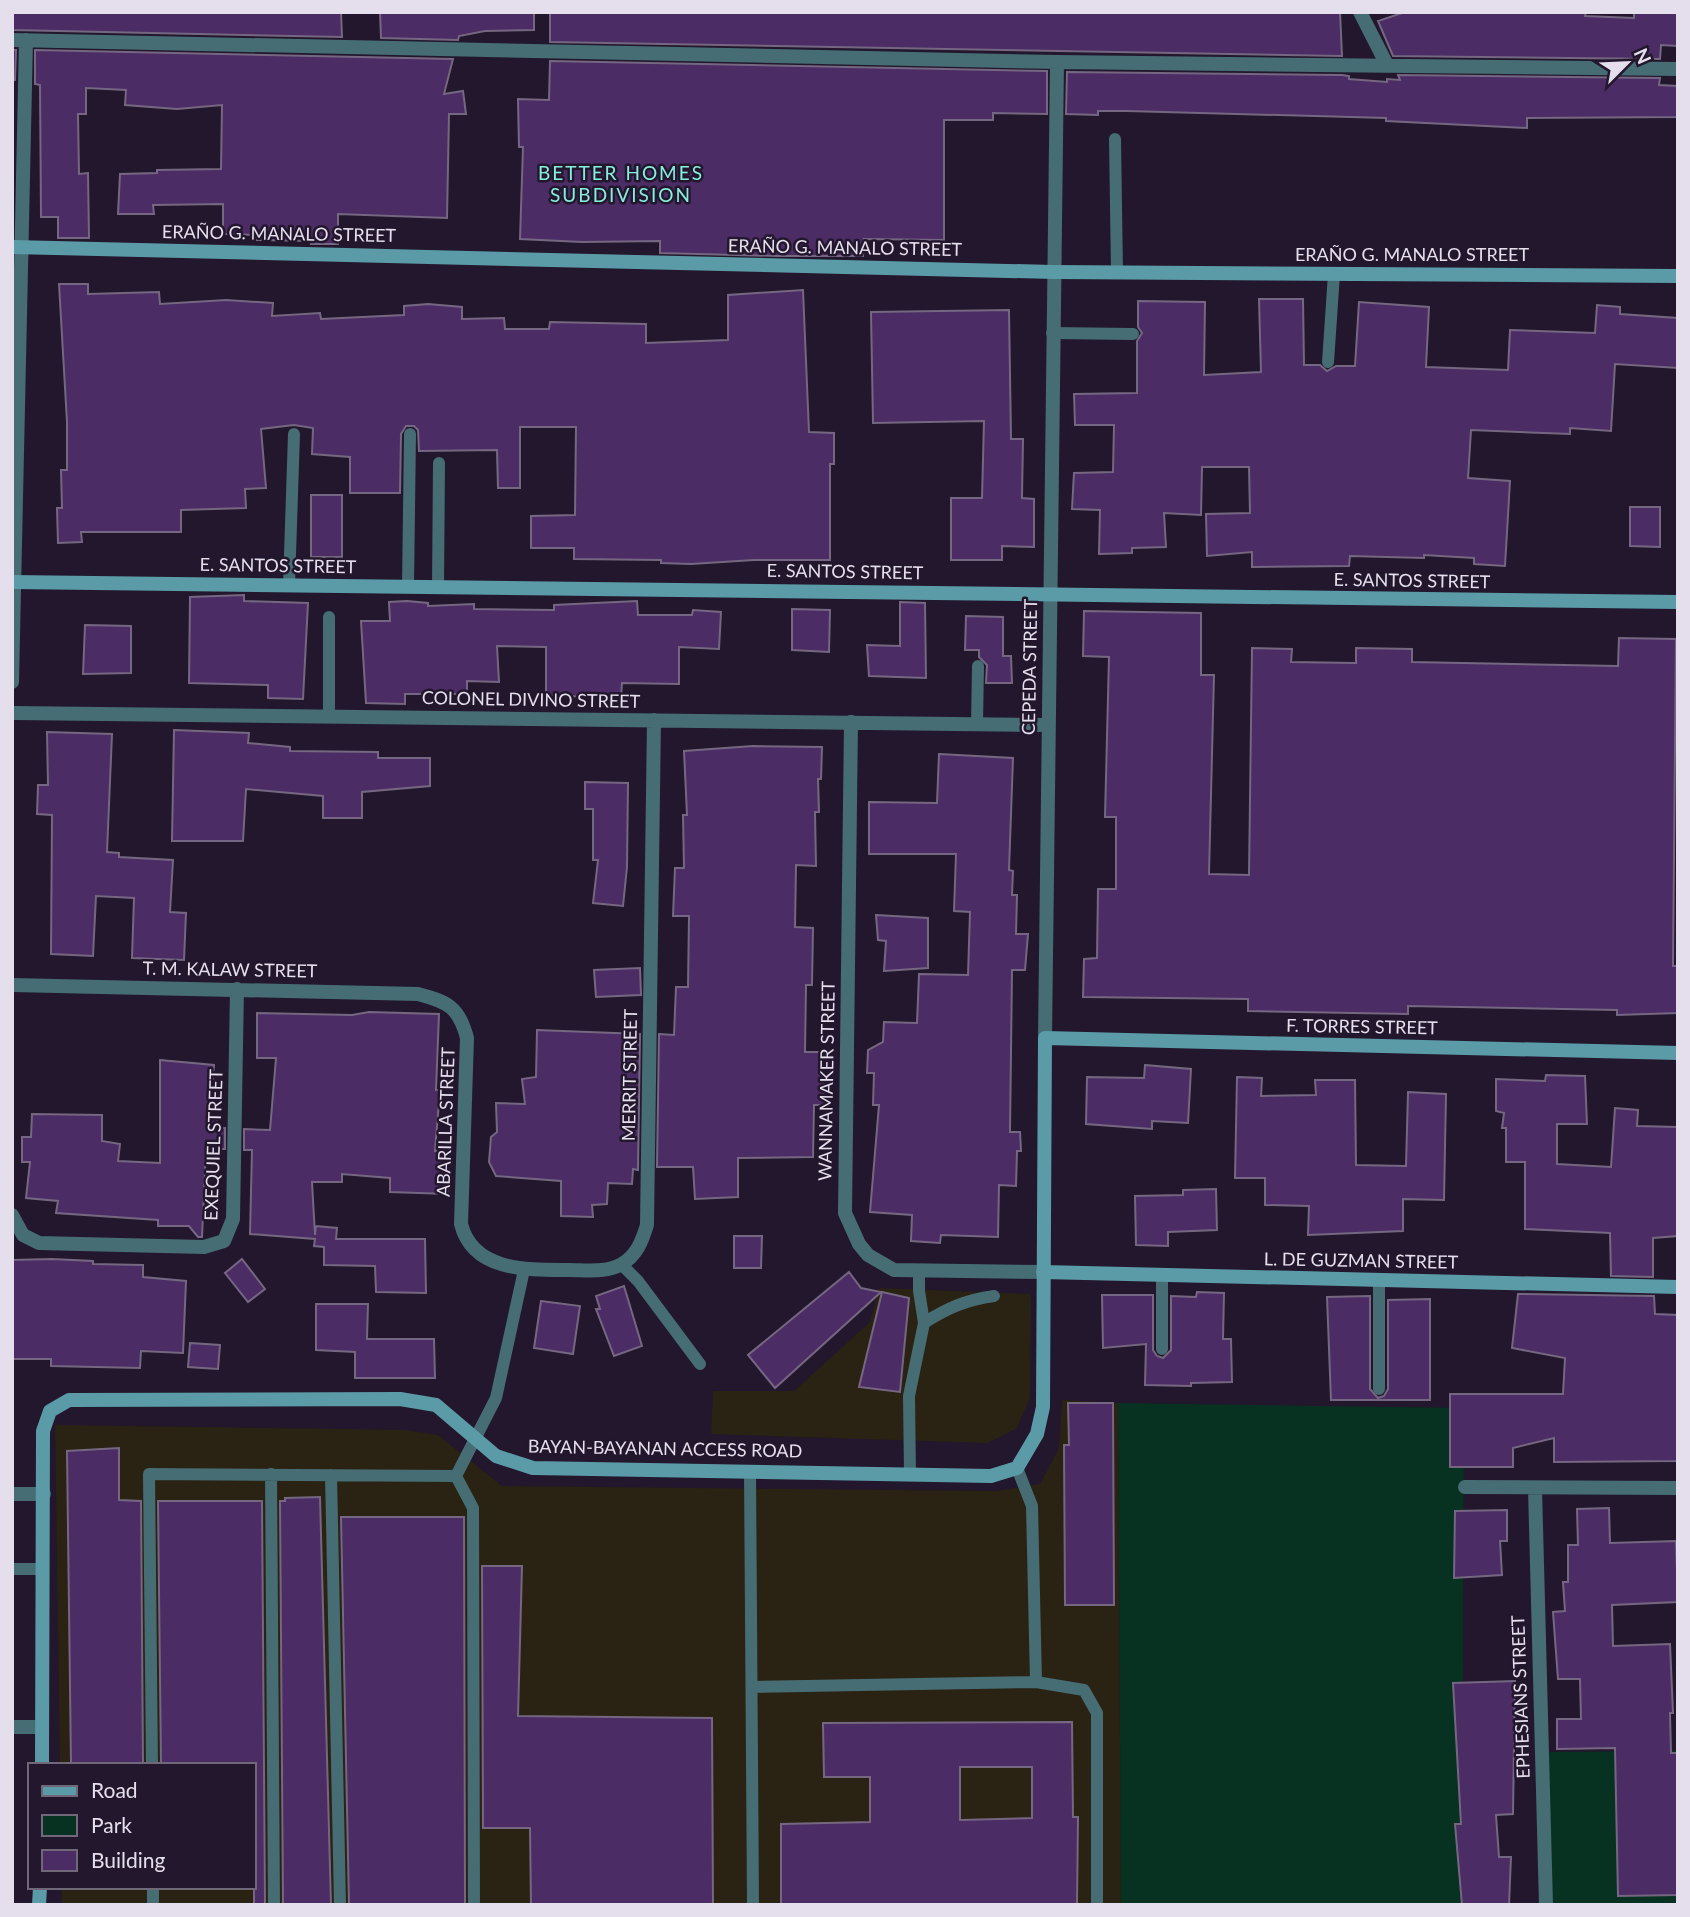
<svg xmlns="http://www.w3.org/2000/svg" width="1690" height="1917" viewBox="0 0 1690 1917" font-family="Lato,sans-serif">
  <rect width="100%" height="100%" fill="#22172c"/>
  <path fill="#2a2212" d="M879,1288L1031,1294L1030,1398L1017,1428L988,1443L711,1434L713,1391H794L870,1322Z
    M1062,1400L1118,1403L1121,1905H62V1887H254V1765H60L55,1425L406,1430L438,1435L502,1486L996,1491L1040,1484L1059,1448Z"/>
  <path fill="#073120" d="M1118,1403L1464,1408L1462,1905H1121Z
    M1678,1751V1905H1549L1548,1752Z"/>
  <path fill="#4b2c64" stroke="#756781" stroke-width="2" fill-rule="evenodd" d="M12,12H341L342,37L12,30Z
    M380,12H534V30L485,31L459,36L458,40L381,38Z
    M550,12H1340L1342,56L550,42Z
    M1405,12H1586L1585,16L1634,18V12L1678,13V46L1661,45L1660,59L1393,56L1378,21Z
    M12,50H16L15,80H12Z
    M35,50L453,59L444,94L463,91L466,114H449L447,218L338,214V244H311V241L257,240V235L223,234V204L153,205L154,214H118L120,174L157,173V170L221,169L222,105L177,109L125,105L126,90L86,88V114H78L79,174L88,173L89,238H58V217H41L40,85L35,84Z
    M550,61L1047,71V114L993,113V120H944V240L864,239L863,256H778L660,253V241L582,242L520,239L523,147H519L518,99L549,100Z
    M1067,72L1342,75L1349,76V79L1387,82V79L1400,80L1398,75L1660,78L1659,85L1678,86V117L1527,118V128L1386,121V118L1127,111H1098V115L1066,114Z
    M59,284H88V294L159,292L160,304L226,300L273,303L272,316L320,313L321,319L404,315V306L428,304L462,307V319L504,318L505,329H549L550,322L646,324V343L728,340V295L803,290L809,432L834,433V464H830V560H754L691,564L661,563V560L574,559V548H531V516L575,515L576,427H520V488H498L497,450L419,451L418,430L414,426H406L401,434L400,493H350V457L312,454L313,428L294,425L261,429L266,488L245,489L246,508L181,510V532H81L82,542L58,543L57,508H62L61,470H67V422Z
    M1259,299H1303L1304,365H1320L1327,371L1336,366H1355L1359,302L1429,307L1426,367L1508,370L1510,330L1595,333L1597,305L1620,307V314L1678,318V368L1615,364L1611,431L1570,428V434L1471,430L1468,478L1510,481L1505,566L1474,564V558L1424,555V558L1350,556L1349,566L1252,567V552L1207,556L1206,514L1250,513L1249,467H1202L1201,515L1164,513L1166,547L1132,548V553L1099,554L1100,510L1072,509L1074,473L1113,472L1114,425H1075L1074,394L1137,393V341L1142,333L1138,327V301L1205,302L1204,375L1261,372Z
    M1009,310L1011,439H1023L1022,498L1034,499V547L1002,546V560H951V498H982L984,421L873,423L871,312Z
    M311,495H342V557H311Z
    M1630,507H1660V547L1630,546Z
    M244,595V601L308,603L303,699L268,698V685L189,683L190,597Z
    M407,601L428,603V606L474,604V609L554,610V605L637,601L638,615H692L693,610L721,612L719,649L679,647V684L622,683L621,697L546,696V647L497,646L499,682L467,681V694H405V704L366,703L361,621H390L389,602Z
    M900,602L925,603L926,678L869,676L867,645L900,646Z
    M792,609L830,610L829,652L792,650Z
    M1084,611L1201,613V675H1214L1209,874L1249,875L1252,648L1292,649L1291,662L1356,663V648L1412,649V662L1618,666L1619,638L1676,639L1673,966H1678V1013L1617,1015V1010L1408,1006V1014L1248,1011V999L1083,997L1084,959L1097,958L1098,889H1116V817H1105L1109,657L1083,656Z
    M966,616L1003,617V656H1011L1012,683H986L987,665L979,657V650H965Z
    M85,625L131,626V673L83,674Z
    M174,730L249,733L248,743L290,747V751L378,752V758H430V786L362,792V818H323V796L246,789L243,841H172Z
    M47,732L112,734L107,852L119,853V857L173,860L170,912L186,913L184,960L132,958L134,898L96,896L93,956L51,954L52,815L37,814L38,785H48Z
    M753,746L822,747L821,779H818L819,812H815L816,866L796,865L795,927L813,928L812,985H806L805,1052H823L824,1105H814L813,1157L738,1158V1197L695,1199L693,1167H657L659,1034L674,1035L676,987H688L689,916H673L675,868H684L683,815H687L684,751Z
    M939,754L1013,758L1009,870L1013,871L1012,895H1017L1016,934H1028L1025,970H1012L1010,1132H1020L1021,1151H1017L1016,1186L999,1185L998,1237L941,1235L940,1243L911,1241L912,1215L870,1212L879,1105H873L874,1073H867L868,1050L883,1042L884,1022L917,1023L919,974L968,975L970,912L954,911L956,854H869V802L937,803Z
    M585,782L628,783L627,867L623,906L593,903L598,860H593V809H585Z
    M876,915L928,918V968L884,971L886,941L878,940Z
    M640,968L641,995L596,997L594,970Z
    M369,1012L439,1014L436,1090H440L435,1151H442L443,1173H449L448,1194L390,1192V1178L342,1174V1182H312L315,1235L316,1226L337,1228L336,1239H425L426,1293L376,1292L375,1266L324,1265V1247L314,1246L315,1239L250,1234L252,1150H244V1129L270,1130L276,1058H257V1013L352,1015Z
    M537,1030L640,1034L638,1170L633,1169L632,1184L608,1183L607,1204L592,1205L593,1217L561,1216V1181L496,1176L489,1162L491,1137L497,1132L496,1103L525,1104L522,1079L536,1077Z
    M160,1060L214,1065L210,1116L217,1117V1128H225V1149H206L202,1237H198L189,1226H158V1220L56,1213L58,1201L26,1198L30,1162H22V1137H31L32,1114L102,1115V1141L120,1144L118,1161L160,1163Z
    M1145,1065L1191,1069L1188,1123L1152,1121V1129L1086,1124L1087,1077L1144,1078Z
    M1546,1075L1585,1076L1587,1124H1557V1164L1611,1167L1615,1108L1638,1110L1637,1126L1678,1127V1236L1653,1238V1277L1611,1276L1610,1233L1525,1229V1162H1506V1128H1502L1504,1113L1496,1111V1079L1545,1081Z
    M1237,1077L1262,1078L1261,1096L1316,1095L1315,1080H1355L1356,1165L1406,1166L1408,1092L1446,1094L1444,1200L1403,1199V1231L1308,1235L1309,1206L1265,1205V1178H1235Z
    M1216,1189L1217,1230L1168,1232V1246L1136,1245L1135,1196L1183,1195V1190Z
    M734,1236H762L761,1268H734Z
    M52,1259L93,1261V1264L143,1265V1277L186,1281L183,1353L141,1351L140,1368L51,1366V1359H12V1260Z
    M242,1259L265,1289L248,1302L225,1273Z
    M849,1272L861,1288L881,1292L775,1388L748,1355Z
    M624,1286L642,1346L614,1356L596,1309H600L596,1296Z
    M882,1292L909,1298L900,1392L859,1387Z
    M1197,1292L1224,1293L1223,1339H1231L1232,1382L1191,1383V1386L1145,1385L1146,1344L1103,1348L1102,1295H1153V1350L1157,1356L1163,1358L1171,1350V1296L1196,1297Z
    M1518,1294L1654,1296L1655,1314L1678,1315V1461L1554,1462V1438L1513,1448V1467H1450V1394H1563L1565,1358L1512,1348Z
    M1370,1296V1389L1378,1398L1384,1396L1388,1389V1300L1430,1299V1400H1331L1327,1297Z
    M541,1301L580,1306L573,1354L534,1348Z
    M316,1304H368L367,1339H434L435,1378H355V1352L316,1350Z
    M190,1343L220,1345L218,1369L188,1367Z
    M1068,1403H1113L1114,1605H1065L1064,1445H1069Z
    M119,1448V1500L141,1501L143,1765H71L67,1451Z
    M320,1497L331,1905H283L280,1501H285V1498Z
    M158,1501H262L265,1905H254V1765H161Z
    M1609,1508L1610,1543L1676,1541L1678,1602L1612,1605L1613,1646L1670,1644L1673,1713H1670L1671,1753H1678V1895L1618,1896L1615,1748L1557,1749V1719H1581L1580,1679H1558L1553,1612L1565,1611L1563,1582H1568V1545H1578L1577,1509Z
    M1507,1510V1541H1500L1502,1575L1454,1578L1455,1511Z
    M341,1517H464L465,1905H349Z
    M482,1566H522L518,1716L712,1718L713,1905H531L530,1828H483Z
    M1515,1681L1513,1814L1496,1815L1499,1857H1511L1509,1905H1462L1455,1824H1461L1453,1683Z
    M1072,1722L1073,1817H1078L1077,1905H781V1824L870,1822V1777H824L823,1723ZM960,1767H1032V1818L960,1820Z"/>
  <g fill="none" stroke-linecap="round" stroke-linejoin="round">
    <path stroke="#466c74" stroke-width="12" d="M1115,139L1117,272
      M1052,333L1133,334
      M1328,362L1334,274
      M289,585L294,434
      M408,587L410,434
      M438,587L439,463
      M329,617V716
      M977,724L978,666
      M621,1264L638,1281L700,1364
      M919,1270V1291L924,1323
      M1162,1275V1349
      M1379,1389V1280
      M1017,1468L1032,1506L1036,1682
      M750,1471L753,1905
      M271,1474L274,1905
      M910,1474L909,1396L924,1323C947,1308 966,1300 994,1296
      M331,1475L340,1905
      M12,1569H43
      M752,1687L1036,1682L1084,1690L1097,1713V1905
      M152,1765L149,1474L456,1476
      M153,1887V1905
      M474,1905L473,1508L456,1476L496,1398L524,1270"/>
    <path stroke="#466c74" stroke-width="14" d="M1360,12L1387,65
      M12,40L1057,62L1678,69
      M12,682L26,40
      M12,713L1048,725
      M851,722L845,1213L859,1244L868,1255L894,1270L1043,1272
      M12,985L418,994C448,1002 459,1007 467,1038L461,1224C473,1272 529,1270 569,1270C586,1270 606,1273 622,1264C637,1255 642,1241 647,1225L654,720
      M1045,1038L1057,62
      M12,1215L23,1235L39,1243L204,1247L224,1241L233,1219L237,989
      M1465,1487L1678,1488
      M1535,1488L1546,1905
      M12,1494H44
      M12,1727H42"/>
    <path stroke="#5b9aa7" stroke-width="14" d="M12,247L1053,272L1678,276
      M12,582L1678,602
      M1043,1272L1678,1287
      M42,1765L43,1431L50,1411L69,1400L400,1399L436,1405L496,1456L533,1468L991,1476L1017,1468L1037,1434L1043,1407L1045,1038L1678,1053
      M39,1905L40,1887"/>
  </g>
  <g text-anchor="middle" stroke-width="5" stroke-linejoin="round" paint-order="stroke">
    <g font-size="18" fill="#e5deed" stroke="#22172c">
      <text transform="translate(279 234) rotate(1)" y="6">ERAÑO G. MANALO STREET</text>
      <text transform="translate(845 248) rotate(1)" y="6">ERAÑO G. MANALO STREET</text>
      <text x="1412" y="261">ERAÑO G. MANALO STREET</text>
      <text transform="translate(278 566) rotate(1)" y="6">E. SANTOS STREET</text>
      <text transform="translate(845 572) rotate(1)" y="6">E. SANTOS STREET</text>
      <text transform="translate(1412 581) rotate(1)" y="6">E. SANTOS STREET</text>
      <text transform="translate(1030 667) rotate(-89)" y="6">CEPEDA STREET</text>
      <text transform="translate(531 700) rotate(1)" y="6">COLONEL DIVINO STREET</text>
      <text transform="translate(230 970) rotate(1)" y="6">T. M. KALAW STREET</text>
      <text transform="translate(1362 1027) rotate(1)" y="6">F. TORRES STREET</text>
      <text transform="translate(630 1075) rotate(-89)" y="6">MERRIT STREET</text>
      <text transform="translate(827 1081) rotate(-89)" y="6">WANNAMAKER STREET</text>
      <text transform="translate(446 1122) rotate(-88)" y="6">ABARILLA STREET</text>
      <text transform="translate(214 1145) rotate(-88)" y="6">EXEQUIEL STREET</text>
      <text transform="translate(1361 1261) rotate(1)" y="6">L. DE GUZMAN STREET</text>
      <text transform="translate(665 1449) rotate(1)" y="6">BAYAN-BAYANAN ACCESS ROAD</text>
      <text transform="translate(1521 1697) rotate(-92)" y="6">EPHESIANS STREET</text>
    </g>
    <g font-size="19" letter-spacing="2" fill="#86eede" stroke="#22172c">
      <text x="621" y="180">BETTER HOMES<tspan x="621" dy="22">SUBDIVISION</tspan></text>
    </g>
  </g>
  <rect width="1690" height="1917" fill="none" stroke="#e5deed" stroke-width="28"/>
  <rect x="28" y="1763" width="228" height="126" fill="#22172c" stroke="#706779" stroke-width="2"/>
  <rect x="42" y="1786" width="35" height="10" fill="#5b9aa7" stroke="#706779" stroke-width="2"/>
  <text x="91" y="1798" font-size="21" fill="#e5deed">Road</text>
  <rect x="42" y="1815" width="35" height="21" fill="#073120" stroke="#706779" stroke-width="2"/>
  <text x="91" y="1833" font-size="21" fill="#e5deed">Park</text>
  <rect x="42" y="1850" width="35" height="21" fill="#4b2c64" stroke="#706779" stroke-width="2"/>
  <text x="91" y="1868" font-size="21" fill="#e5deed">Building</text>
  <g transform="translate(1627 63) rotate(66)" stroke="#22172c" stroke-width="5" paint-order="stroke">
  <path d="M0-5L12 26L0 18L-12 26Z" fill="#e5deed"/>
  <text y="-10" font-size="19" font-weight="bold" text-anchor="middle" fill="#e5deed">N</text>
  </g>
</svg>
